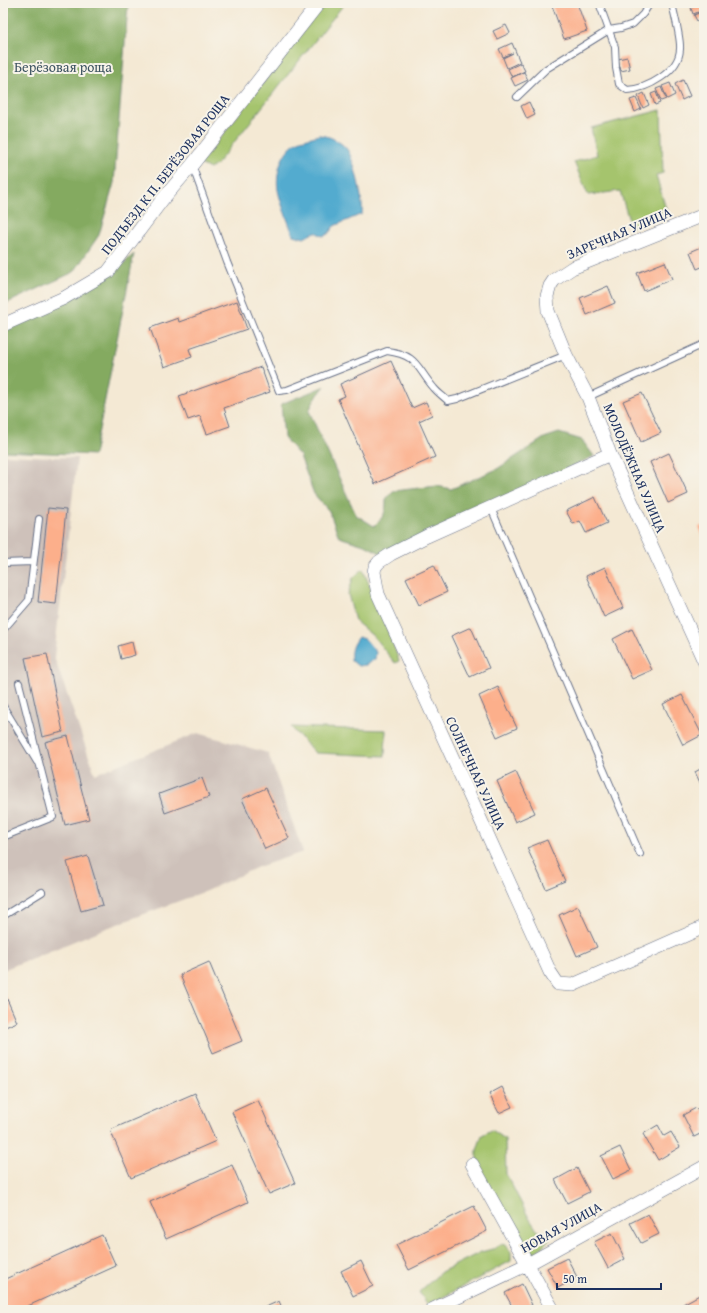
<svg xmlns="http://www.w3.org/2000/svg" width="707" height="1313" viewBox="0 0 707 1313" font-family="'Gentium Book Plus',serif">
  <rect width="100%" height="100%" fill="#f7f3e8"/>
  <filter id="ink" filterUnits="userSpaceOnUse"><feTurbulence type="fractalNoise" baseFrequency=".025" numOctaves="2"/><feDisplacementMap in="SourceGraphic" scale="8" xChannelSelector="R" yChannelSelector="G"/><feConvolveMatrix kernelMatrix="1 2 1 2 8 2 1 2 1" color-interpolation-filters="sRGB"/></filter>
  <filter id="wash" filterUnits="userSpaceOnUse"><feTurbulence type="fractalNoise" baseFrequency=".012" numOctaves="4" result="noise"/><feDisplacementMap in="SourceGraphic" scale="16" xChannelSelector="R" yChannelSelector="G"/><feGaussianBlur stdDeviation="0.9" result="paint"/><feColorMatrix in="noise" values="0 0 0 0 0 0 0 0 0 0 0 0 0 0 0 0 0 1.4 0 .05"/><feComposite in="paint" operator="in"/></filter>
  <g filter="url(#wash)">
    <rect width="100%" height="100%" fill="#f4e9d4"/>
    <path fill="#cec1ba" d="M3,455L77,458L54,657L95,774L198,733L268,753L303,852L258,867L206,891L104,929L3,970Z"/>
    <path fill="#a5c46d" stroke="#607a66" d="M325,3H345L216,165L210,169L200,164Z
      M661,110L663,173L656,175L667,213L631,227L620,191L588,195L574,162L597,155L591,128Z
      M363,569C375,600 389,630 399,661L395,663L373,636L355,621L348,594L353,578Z
      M291,727L386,730L385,756L315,753Z
      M492,1130L505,1139L506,1174L529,1218L537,1230L550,1238L540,1249L529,1257L477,1166V1150L482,1135Z
      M500,1244L506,1245L511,1252V1261L428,1305L419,1292L441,1272L481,1252L496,1248Z"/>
    <path fill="#84aa60" stroke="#506c5f" d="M3,3H128V5L114,183L99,235L74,272L3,305Z
      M134,254L94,455L3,451V329L109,276Z
      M325,386L314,400L309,411L356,515L374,526C384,516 386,514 386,499L393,491L437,486L451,489L497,469L544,438L559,433L582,440L594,456L384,555L367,546L339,537L329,511L314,494L300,456L284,438L281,404Z"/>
    <path fill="#52abcf" stroke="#366d96" d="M319,135C330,136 338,140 346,148C354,157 364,202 362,214L334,226L328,234L323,236L315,232L304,238L293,235C288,220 281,205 278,190C275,172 283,147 301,140C307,138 313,137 319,135Z
      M358,637L365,639L376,652L375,659L366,665L358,666L351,660C350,650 352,645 358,637Z"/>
    <g id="blocks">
      <path fill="#fcaf8b" d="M551,3H577L587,31L564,39Z
        M701,3L704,10L693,14L691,8Z
        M704,11V18L697,21L694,15Z
        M506,25L510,33L497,39L493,31Z
        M512,43L520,62L507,68L503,58L513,53L503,57L499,49Z
        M627,57L630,69L621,71L618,59Z
        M521,63L525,71L512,77L508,69Z
        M524,72L528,80L515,86L511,78Z
        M683,80L690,96L682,100L675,84Z
        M670,83L675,95L667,99L662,86Z
        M661,87L666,99L661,101L656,89Z
        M656,92L660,103L655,105L651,94Z
        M644,93L649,105L643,108L638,96Z
        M636,98L641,109L635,112L630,100Z
        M529,102L535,115L527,119L521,106Z
        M704,246V266L697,269L690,252Z
        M665,262L672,279L644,291L637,273Z
        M608,286L615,303L587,315L580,298Z
        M237,301L247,329L189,349L192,357L164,367L150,328L178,318L179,322Z
        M391,361L412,408L426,402L432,415L419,421L435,457L375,484L338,399L345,396L340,384Z
        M261,367L270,392L224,408L230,426L207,434L200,416L188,420L179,396Z
        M642,393L661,433L641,442L623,401Z
        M669,453L688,494L668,503L650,462Z
        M595,497L607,523L586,533L580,521L573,524L566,511Z
        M48,508L66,510L56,604L38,602Z
        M704,525V539L699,527Z
        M434,565L447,592L419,605L406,578Z
        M605,567L623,608L604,617L586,576Z
        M471,627L489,668L470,677L451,636Z
        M632,629L652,670L632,679L613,639Z
        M132,642L135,655L121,659L118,646Z
        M47,654L63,732L42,737L25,658Z
        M498,687L517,728L497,737L479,696Z
        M682,695L702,735L683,745L663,704Z
        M68,736L89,819L65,825L45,742Z
        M704,767V791L695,772Z
        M516,772L535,813L515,822L497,781Z
        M202,778L209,797L165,813L159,794Z
        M266,788L289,838L265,849L242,799Z
        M547,840L565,881L546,889L527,848Z
        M88,856L103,905L81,911L67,862Z
        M578,906L597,947L577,956L559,915Z
        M209,962L242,1041L213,1053L180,975Z
        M3,990L17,1022L3,1028Z
        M502,1087L512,1107L499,1113L489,1094Z
        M195,1093L216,1141L131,1178L110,1130Z
        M258,1100L295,1183L269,1194L232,1112Z
        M696,1108L699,1112L704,1109V1132L694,1137L683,1115Z
        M658,1125L664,1136L671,1132L680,1147L658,1160L643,1134Z
        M620,1147L631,1170L613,1179L601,1156Z
        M232,1165L248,1202L166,1239L150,1202Z
        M577,1168L589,1192L567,1203L555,1180Z
        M474,1206L487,1231L409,1270L396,1245Z
        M648,1214L659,1234L641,1243L630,1223Z
        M612,1233L625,1259L608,1268L594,1242Z
        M102,1235L116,1266L19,1310H3V1280Z
        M567,1258L577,1277L558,1288L547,1268Z
        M361,1261L373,1286L353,1296L341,1271Z
        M522,1284L532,1305L521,1310H514L505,1293Z
        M703,1293L704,1310H687L683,1304Z
        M279,1301L283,1310H259Z"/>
    </g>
  </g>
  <g filter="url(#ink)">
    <use href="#blocks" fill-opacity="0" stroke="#677087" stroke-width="1"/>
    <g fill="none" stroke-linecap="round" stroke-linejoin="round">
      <g stroke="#677087" stroke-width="8">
        <path id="service" d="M599,3L615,47L616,68L619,84L627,90C647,89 679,72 680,49C681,38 674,14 672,3
          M517,97L546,69L609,30L621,28L633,24L643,14L650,3
          M192,165L227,262L279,391L287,390L387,351C418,355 416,367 434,388C438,393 444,397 448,401L457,399L566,355
          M588,397L704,344
          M491,508L640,854
          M3,563L33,562
          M3,630L29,600L39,519
          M3,706L37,762
          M3,837L53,817L19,683
          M3,916L42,892"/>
      </g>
      <g stroke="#677087" stroke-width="14">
        <path id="minor" d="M704,215L572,268L554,280L550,286L547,296L548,311L566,355L588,397L610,454L704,661
          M3,325L64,298L108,272L162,200L192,165L319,3
          M610,454L427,536L391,554L379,562L375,567L374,572L378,594L550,972L558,984L573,985L704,927
          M472,1164L553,1310
          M431,1310L528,1264L704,1167"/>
      </g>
      <use href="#service" stroke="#fff" stroke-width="6"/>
      <use href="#minor" stroke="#fff" stroke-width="13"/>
    </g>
  </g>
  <g text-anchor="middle" stroke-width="4" stroke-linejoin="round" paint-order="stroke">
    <g font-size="14" fill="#3e5462" stroke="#f7f3e8">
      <text x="63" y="72">Берёзовая роща</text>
    </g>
    <g font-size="14" fill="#1b2f5e" stroke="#f7f3e8">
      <text transform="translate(165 174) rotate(-52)" y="5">ПОДЪЕЗД К П. БЕРЁЗОВАЯ РОЩА</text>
      <text transform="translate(619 233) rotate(-23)" y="5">ЗАРЕЧНАЯ УЛИЦА</text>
      <text transform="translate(635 468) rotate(67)" y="5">МОЛОДЁЖНАЯ УЛИЦА</text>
      <text transform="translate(476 773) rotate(65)" y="5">СОЛНЕЧНАЯ УЛИЦА</text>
      <text transform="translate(561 1227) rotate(-29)" y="5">НОВАЯ УЛИЦА</text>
    </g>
  </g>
  <rect width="707" height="1313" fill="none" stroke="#f7f3e8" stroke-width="16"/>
  <path d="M557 1283v6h104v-6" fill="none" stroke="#1b2f5e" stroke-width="2"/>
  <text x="563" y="1283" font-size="12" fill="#1b2f5e" stroke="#f7f3e8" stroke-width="3" paint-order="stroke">50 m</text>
</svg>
